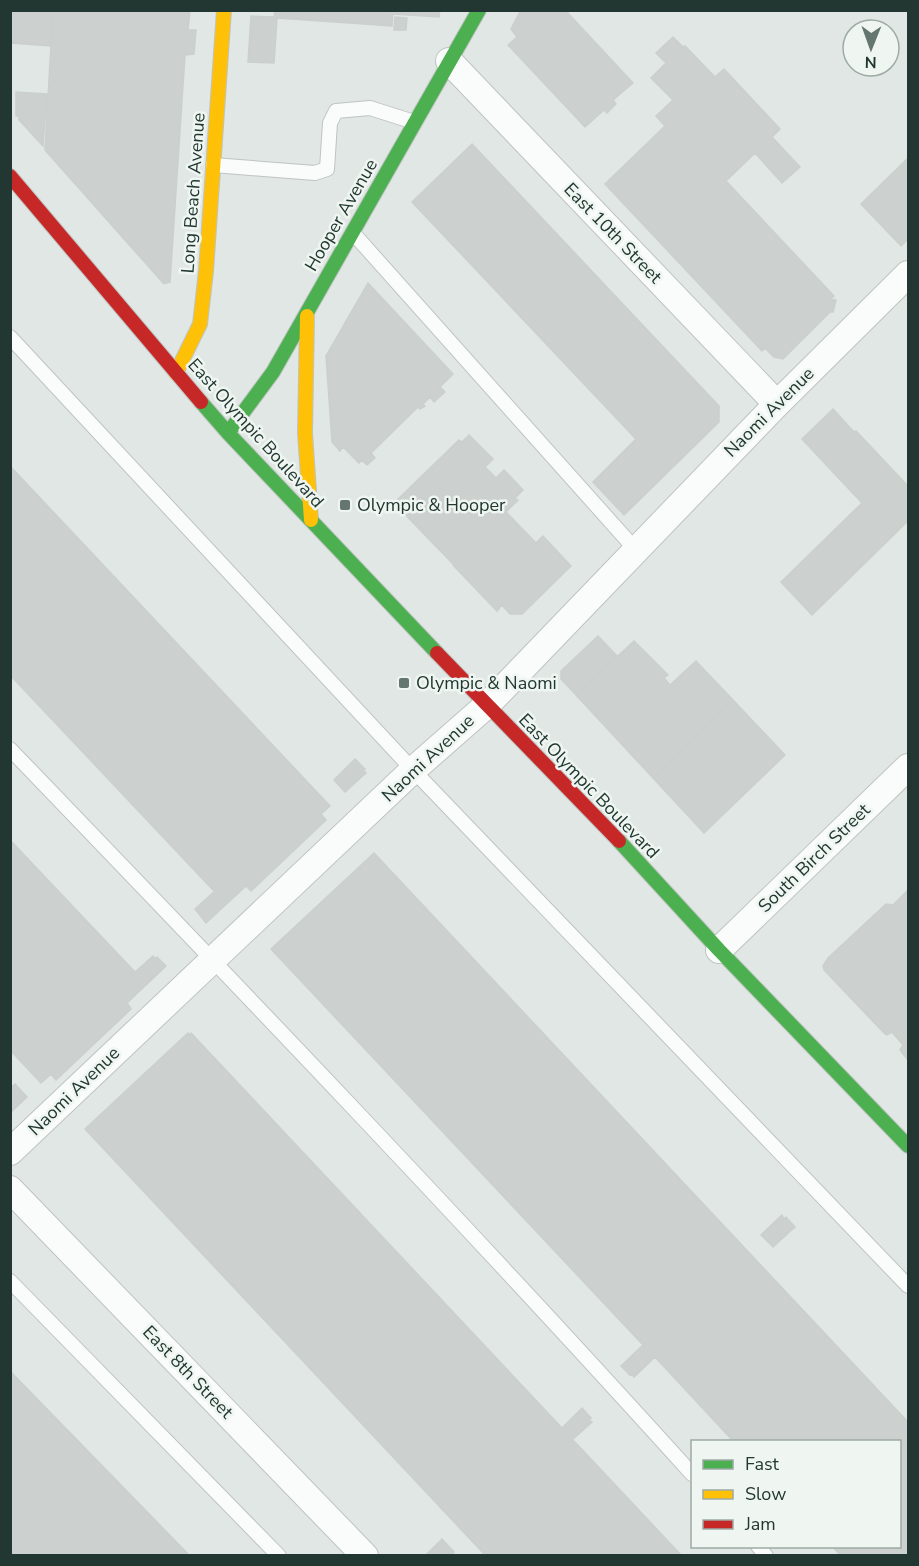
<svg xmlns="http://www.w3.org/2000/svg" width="919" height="1566" viewBox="0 0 919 1566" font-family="'Nunito Sans',sans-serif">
  <rect width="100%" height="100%" fill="#e1e7e4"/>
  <path fill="#ccd0ce" stroke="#cad0cd" stroke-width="1.5" d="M10,10H53L51,46L10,43Z
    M53,10H190L188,30H196L194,54L185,55L170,282L164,284L45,150Z
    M275,10H393L392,26L277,18L274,63L248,62L251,16L274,17Z
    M393,10H440L439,17L393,14Z
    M521,10H565L633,83L613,100L616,104L607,113L604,110L585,127L508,45L517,37L511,29Z
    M395,17L407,18L406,30H394Z
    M673,37L683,47L685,46L715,77L724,69L780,129L772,137L800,167L782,183L755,153L726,181L834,296L831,299L836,300L833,312H830L783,359L774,357L765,348L762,351L605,184L665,126L656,116L673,100L651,78L666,63L656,53Z
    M16,92L47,94L43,146L19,120V116H16Z
    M472,144L719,406V422L624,515L593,482L636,439L412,202Z
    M908,158V239L901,246L861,204Z
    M368,283L453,374L440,387L445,392L434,402L430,397L423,404L425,406L420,409L418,407L371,453L375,458L367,465L362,460L359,463L343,447L340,451L332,442L326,356Z
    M833,409L854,432L856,431L908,486V521L812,615L781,582L862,503L802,439Z
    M469,435L493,459L485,467L496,478L504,470L523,490L515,498L518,500L453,564L394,503L459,440L462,442Z
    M10,466L330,806L321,814L326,820L251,891L246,886L206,923L195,909L216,890H213L10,675Z
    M506,512L536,543L543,536L571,566L522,614H510L502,605L497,611L453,565Z
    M598,636L617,656L576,695L561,679V671Z
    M634,641L668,675L664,678L670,685L696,661L733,700L653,778L576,695Z
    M733,700L785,755L704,833L653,778Z
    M355,759L365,769L363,770L366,773L345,792L334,780Z
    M10,840L134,971L133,974L153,956L156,959L157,957L166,966L127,1003L131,1009L56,1080L51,1074L41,1083L10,1050Z
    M374,853L908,1422V1556H841L832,1546H900V1442H734L655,1357L634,1377L632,1374L630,1375L621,1366L643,1345L271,949Z
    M908,890V1060L900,1050L903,1045L892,1032L887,1035L885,1034L824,970L823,966L828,958L886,904L893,905Z
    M188,1033L189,1035L191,1033L562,1428L582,1408L591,1418L589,1420L592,1422L571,1441H574L682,1556H486L85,1129Z
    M15,1084L27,1097L10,1113V1088Z
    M782,1215L784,1219L786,1217L795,1227L773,1247L761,1235Z
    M10,1371L190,1556H10Z
    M442,1539L454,1552L450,1556H425Z"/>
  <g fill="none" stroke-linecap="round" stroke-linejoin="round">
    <g stroke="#bec4c1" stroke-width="16">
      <path id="lane" d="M213,165L315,173L327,169L330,123L336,111L370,108L414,122
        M353,233L635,549
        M10,337L413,770L908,1286
        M10,749C240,988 470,1228 692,1474
        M10,1281L279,1556
        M758,1546L766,1556"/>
    </g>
    <g stroke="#bec4c1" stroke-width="28">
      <path id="street" d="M449,61L777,404
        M719,950L908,767
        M10,1152L413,770L487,705L777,404L908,274
        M10,1189L365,1556"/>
    </g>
    <g stroke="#bec4c1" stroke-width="16">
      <path id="fast" d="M201,402L228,433L437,653
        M228,433L273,372L479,10
        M619,841L719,950L908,1146"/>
    </g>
    <g stroke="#bec4c1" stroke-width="16">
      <path id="slow" d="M307,316L305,433L311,520
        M176,373L200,324L206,271L224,10"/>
    </g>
    <g stroke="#bec4c1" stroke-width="16">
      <path id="jam" d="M10,176L201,402
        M437,653L619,841"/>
    </g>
    <use href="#lane" stroke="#fafbfb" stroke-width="14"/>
    <use href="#street" stroke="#fafbfb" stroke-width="26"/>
    <use href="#fast" stroke="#4caf50" stroke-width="14"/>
    <use href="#slow" stroke="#ffc107" stroke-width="14"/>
    <use href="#jam" stroke="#c62828" stroke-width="14"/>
  </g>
  <g fill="#657570" stroke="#eff6f2" stroke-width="2">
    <rect x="339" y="499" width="12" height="12" rx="3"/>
    <rect x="398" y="677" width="12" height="12" rx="3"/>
  </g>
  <g text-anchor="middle" stroke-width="5" stroke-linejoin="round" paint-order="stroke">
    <g font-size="18" fill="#223731" stroke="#eff6f2">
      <text transform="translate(193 193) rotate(-86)" y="6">Long Beach Avenue</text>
      <text transform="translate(341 215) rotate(-60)" y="6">Hooper Avenue</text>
      <text transform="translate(613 233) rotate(46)" y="6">East 10th Street</text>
      <text transform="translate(769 412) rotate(-45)" y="6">Naomi Avenue</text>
      <text transform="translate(256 433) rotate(48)" y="6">East Olympic Boulevard</text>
      <text transform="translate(428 758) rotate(-43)" y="6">Naomi Avenue</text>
      <text transform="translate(589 786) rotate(46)" y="6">East Olympic Boulevard</text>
      <text transform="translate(814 858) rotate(-44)" y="6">South Birch Street</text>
      <text transform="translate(74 1091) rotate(-44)" y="6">Naomi Avenue</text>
      <text transform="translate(188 1372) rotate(46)" y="6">East 8th Street</text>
    </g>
    <g font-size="18" fill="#223731" stroke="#eff6f2" text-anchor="start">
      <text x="357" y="511">Olympic &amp; Hooper</text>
      <text x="416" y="689">Olympic &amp; Naomi</text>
    </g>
  </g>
  <rect width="919" height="1566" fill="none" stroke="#223731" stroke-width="24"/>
  <rect x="691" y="1440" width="210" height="108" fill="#eff6f2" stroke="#9daaa5" stroke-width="1.5"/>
  <rect x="703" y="1460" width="30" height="9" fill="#4caf50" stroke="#9daaa5" stroke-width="1.5"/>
  <text x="745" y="1470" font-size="18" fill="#223731">Fast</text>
  <rect x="703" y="1490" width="30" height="9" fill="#ffc107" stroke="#9daaa5" stroke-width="1.5"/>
  <text x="745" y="1500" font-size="18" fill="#223731">Slow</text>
  <rect x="703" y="1520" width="30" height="9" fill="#c62828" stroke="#9daaa5" stroke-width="1.5"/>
  <text x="745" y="1530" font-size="18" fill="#223731">Jam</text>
  <g transform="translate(871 48) rotate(181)"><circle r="28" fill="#eff6f2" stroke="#9daaa5" stroke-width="1.5"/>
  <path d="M0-4.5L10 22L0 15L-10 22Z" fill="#657570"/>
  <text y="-9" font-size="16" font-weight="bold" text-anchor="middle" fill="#223731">N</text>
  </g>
</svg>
